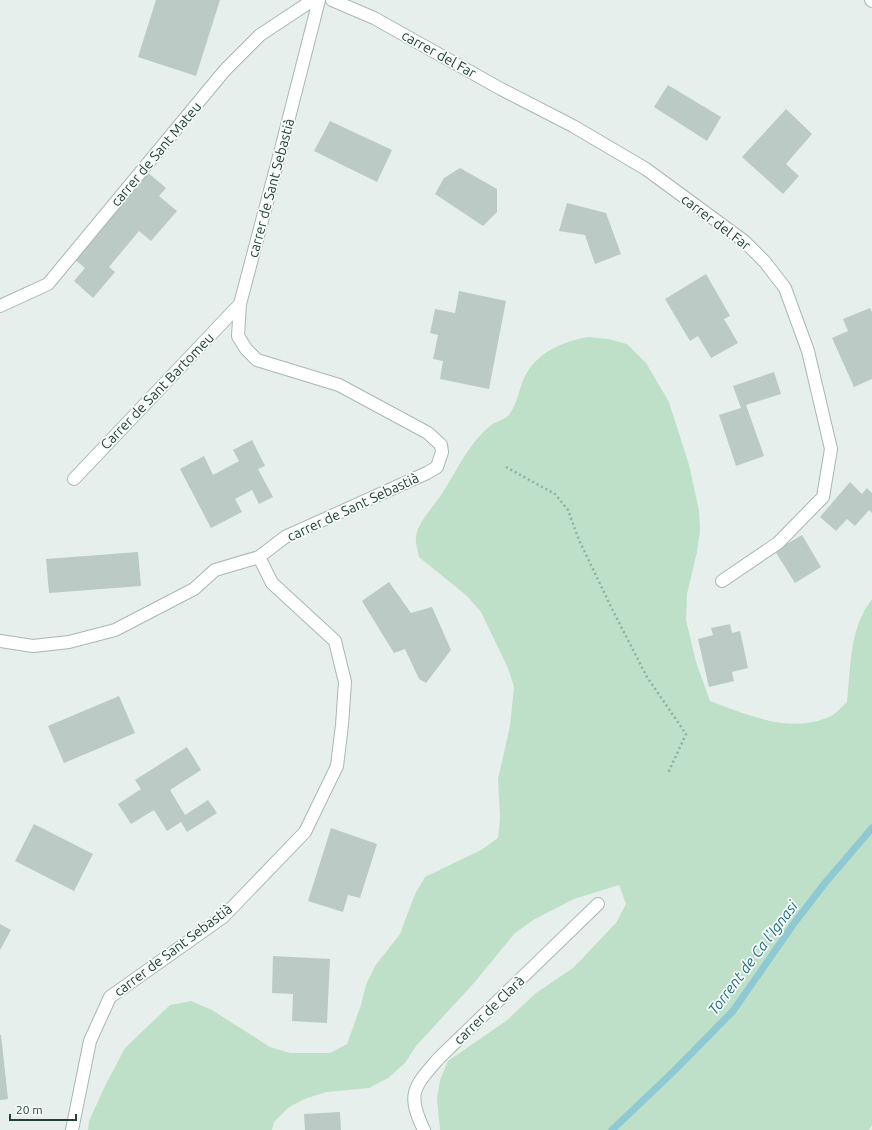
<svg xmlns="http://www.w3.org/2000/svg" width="872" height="1130" viewBox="0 0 872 1130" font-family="Ubuntu,sans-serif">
  <rect width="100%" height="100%" fill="#e6efeb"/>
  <path fill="#bfe0c8" d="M588,337L608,339L627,344L646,363L669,402L689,465L699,510L700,531L697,552L687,594L686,620L696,662L710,701C749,715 790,735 831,716C837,713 842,706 847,702C851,666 849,629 872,599V1125L869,1130H440L437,1099L440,1080L448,1061L506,1021L536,993L573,968L616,923L626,904L619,885L574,899L533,920L515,933L474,983L416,1046L405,1063L388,1078L369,1088L327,1092L307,1098L289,1107L274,1122L272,1130H88L89,1121L106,1084L125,1048L170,1005L191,1001L212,1010L270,1047L290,1053H330L347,1044L361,1005L366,985L375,966L400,934L415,894L425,877L481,850L498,838L500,818L498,779L510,726L514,687L508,668L481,612L467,596L419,557C418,551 415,542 416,536C418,522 434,506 441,495C457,471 468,444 490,426C496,421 504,420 509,415C517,404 519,390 524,378C536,353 561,342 588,337Z"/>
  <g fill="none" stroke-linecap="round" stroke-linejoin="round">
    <path stroke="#8ec9d4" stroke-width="7" d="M612,1130L674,1071L733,1011L795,922L825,883L872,828"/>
  </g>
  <path fill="#bbcac4" d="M156,0H220L196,76L138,57Z
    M668,85L721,117L707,141L654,107Z
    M786,109L812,134L786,164L799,176L783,194L742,157Z
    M330,121L392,150L377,182L314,151Z
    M460,168L497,189V212L483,226L435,194L444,178Z
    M146,171L166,188L159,196L177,211L151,241L139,231L109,267L115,272L93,298L74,281L85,268L73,258Z
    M567,203L606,213L621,254L595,264L585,235L559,231Z
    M706,274L730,316L724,319L738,343L711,358L698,336L690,341L665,299Z
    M459,291L506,301L489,389L440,379L443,361L433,359L438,335L430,333L435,309L455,313Z
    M870,308L872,312V379L854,387L832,338L848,331L843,319Z
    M774,372L781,394L746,405L764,456L736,466L719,415L741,408L733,386Z
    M252,440L265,466L258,469L273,497L259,504L252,490L235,499L242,512L211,528L180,469L204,456L213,475L239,461L233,450Z
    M850,482L862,494L867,488L872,493V513L869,510L855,526L847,519L836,531L820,517Z
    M802,535L821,567L795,583L775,551Z
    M138,552L141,586L49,593L46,559Z
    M389,582L411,613L432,607L451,650L426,683L419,679L405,649L394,653L362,601Z
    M730,624L732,633L740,631L748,668L732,672L734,681L709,687L698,639L713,635L711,628Z
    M119,696L135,733L64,763L48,726Z
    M187,747L201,770L170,790L185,815L208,800L217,813L187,832L181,822L167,831L154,810L131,824L118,804L141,789L135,780Z
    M34,824L93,854L74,891L15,861Z
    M331,828L377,844L360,898L348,895L343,912L308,901Z
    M0,924L11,930L0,950Z
    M273,956L330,959L327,1023L292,1021L293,994L272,993Z
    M0,1035H1L8,1099L0,1100Z
    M340,1112L341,1130H305L304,1114Z"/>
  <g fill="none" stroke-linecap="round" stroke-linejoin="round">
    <g stroke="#a8b8b2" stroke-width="14">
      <path id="minor" d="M332,0L374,18L501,89L573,126L646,169L744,241L765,262L785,288L808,351L831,449L823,497L778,543L722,581
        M0,306L48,284L225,70L260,35L313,0
        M74,479L240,304
        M0,641L33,646L69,642L115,630L194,589L215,570L259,557
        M72,1130L90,1041L110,997L223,917L305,832L337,766L342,725L345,682L335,641L272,583L259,557L285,537L427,473L437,467L442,452L441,445L428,433L339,385L257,360L246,349L238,336L240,304L281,149L319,0
        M424,1130C406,1093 414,1087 439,1058L598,904"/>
    </g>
    <g stroke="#a8b8b2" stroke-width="14">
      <path id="tertiary" d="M871,0L872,1"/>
    </g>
    <path stroke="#86b3a5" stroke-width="2.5" stroke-dasharray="2 3" stroke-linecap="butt" d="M506,467L555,494L568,510L579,540L613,611L647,677L686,734L668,773"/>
    <use href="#minor" stroke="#fff" stroke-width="12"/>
    <use href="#tertiary" stroke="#fff" stroke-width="12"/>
  </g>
  <g text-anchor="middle" stroke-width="3.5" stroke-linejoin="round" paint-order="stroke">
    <g font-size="14" fill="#24423a" stroke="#f7fbf9">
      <text transform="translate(439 54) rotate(29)" y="5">carrer del Far</text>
      <text transform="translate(156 154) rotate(-50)" y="5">carrer de Sant Mateu</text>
      <text transform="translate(271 188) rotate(-75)" y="5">carrer de Sant Sebastià</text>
      <text transform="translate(716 222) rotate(37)" y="5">carrer del Far</text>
      <text transform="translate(157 391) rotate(-46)" y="5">Carrer de Sant Bartomeu</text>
      <text transform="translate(353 507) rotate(-25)" y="5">carrer de Sant Sebastià</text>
      <text transform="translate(173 950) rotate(-37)" y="5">carrer de Sant Sebastià</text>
      <text transform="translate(489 1010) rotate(-44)" y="5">carrer de Clarà</text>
    </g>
    <g font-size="15" font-style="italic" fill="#1c6f80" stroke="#f7fbf9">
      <text transform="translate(753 958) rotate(-53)" y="5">Torrent de Ca l'Ignasi</text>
    </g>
  </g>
  <path d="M10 1114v6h66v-6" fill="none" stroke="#24423a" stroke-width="2"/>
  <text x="16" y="1114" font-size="12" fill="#24423a" stroke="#f7fbf9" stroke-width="3" paint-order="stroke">20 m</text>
</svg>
